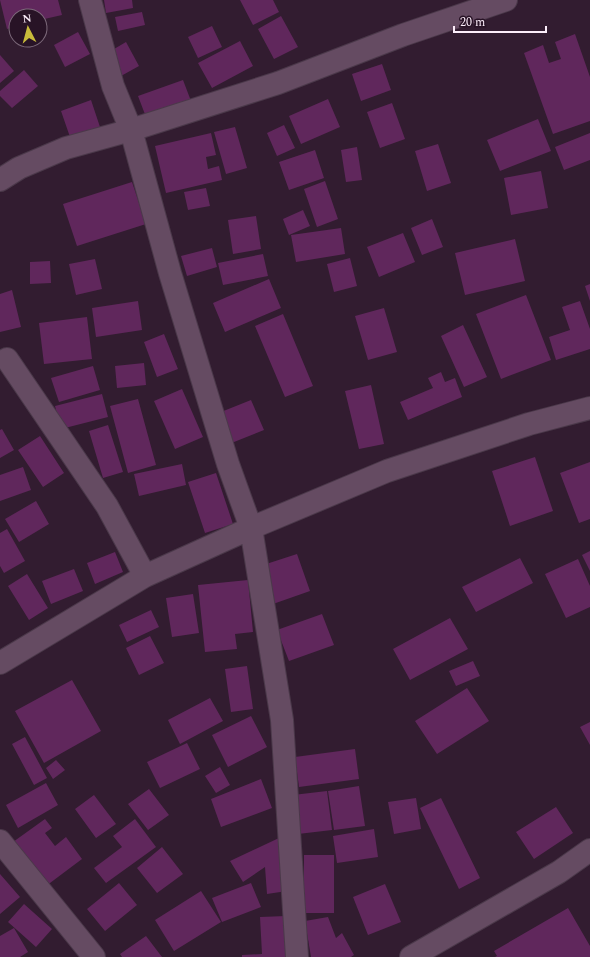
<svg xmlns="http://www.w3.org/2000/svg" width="590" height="957" viewBox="0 0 590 957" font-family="Spectral,serif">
  <rect width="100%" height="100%" fill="#321c30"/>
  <path fill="#60275c" d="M0,0H58L62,15L40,20V16H16V26L7,29Z
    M104,0H132L133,8L106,13Z
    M240,0H273L279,12L253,25Z
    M142,12L145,25L118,31L115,17Z
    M281,16L298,47L274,59L258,29Z
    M212,26L222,47L198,58L188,37Z
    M78,32L90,54L65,67L54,45Z
    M575,34L590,77V121L553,134L524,53L543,45L549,63L561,59L555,42Z
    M240,41L253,66L212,88L198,63Z
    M126,42L139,66L121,76L109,52Z
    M0,55L14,71L0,83Z
    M382,64L391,90L361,101L352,74Z
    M24,70L38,86L12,108L0,96V91Z
    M183,80L191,101L146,117L138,96Z
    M328,99L340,127L301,144L289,116Z
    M91,100L100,127L70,137L61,111Z
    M392,103L405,139L380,148L367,112Z
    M538,119L551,151L500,171L487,140Z
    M284,125L295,148L277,156L267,133Z
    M235,127L247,168L226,174L214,132Z
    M211,133L216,155L206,157L208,169L219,166L222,180L166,193L155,146Z
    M590,133V160L564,170L555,147Z
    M438,144L451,183L427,191L415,151Z
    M357,147L362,180L346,182L341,150Z
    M315,150L324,178L289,190L279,162Z
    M541,171L548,208L511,215L504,178Z
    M325,181L338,219L317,227L304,189Z
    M132,182L146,224L77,246L63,204Z
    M206,188L210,206L188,210L184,192Z
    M303,210L310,226L289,235L283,219Z
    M256,216L261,249L233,254L228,220Z
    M432,219L443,247L422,255L411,228Z
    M341,228L345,254L296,262L291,235Z
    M403,233L415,262L379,277L367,247Z
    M515,239L525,281L465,295L455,253Z
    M212,248L217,267L187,276L181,256Z
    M263,254L268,276L223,285L218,263Z
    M350,258L357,286L334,292L327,264Z
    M95,259L102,289L76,295L69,264Z
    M50,261L51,283L30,284V262Z
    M269,279L281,308L225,332L213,303Z
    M590,284V301L585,286Z
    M12,290L21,327L0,332V294Z
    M526,295L551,360L501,379L476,314Z
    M138,301L142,330L96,337L92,308Z
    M580,301L590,329V349L556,360L549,337L570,330L562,307Z
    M384,308L397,352L368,360L355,316Z
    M283,314L313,386L285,397L255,326Z
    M87,317L92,359L44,364L39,323Z
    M463,325L487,377L464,387L441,336Z
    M164,334L178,369L157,377L144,342Z
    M144,363L146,385L117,388L115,366Z
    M93,366L100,390L59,402L51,378Z
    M441,372L445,382L455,378L462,397L408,420L400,402L433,388L428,378Z
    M371,385L384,444L359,449L345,391Z
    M182,389L203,437L175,449L154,401Z
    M102,394L108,417L61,429L55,406Z
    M138,399L156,465L128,473L110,406Z
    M251,400L264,430L229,444L216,414Z
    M108,425L123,472L103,478L89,431Z
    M2,429L14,450L0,458V430Z
    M40,436L64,473L43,487L18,450Z
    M535,457L553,511L510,526L492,471Z
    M590,462V519L579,523L560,473Z
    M182,464L186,485L139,496L134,474Z
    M23,467L31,490L0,501V475Z
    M216,473L233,524L205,533L188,482Z
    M36,501L49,524L19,542L5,519Z
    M7,529L25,561L4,573L0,566V533Z
    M590,551V571L582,555Z
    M115,552L123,572L95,584L87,563Z
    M297,554L310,591L273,604L260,566Z
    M520,558L533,583L476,612L462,587Z
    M578,559L590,586V607L566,618L545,574Z
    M74,569L83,591L51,604L42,581Z
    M27,574L48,608L29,620L8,586Z
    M248,580L253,632L235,634L237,649L205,652L198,585Z
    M193,594L199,633L172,637L166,598Z
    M151,610L159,627L127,642L119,625Z
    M322,614L334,645L289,661L277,630Z
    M450,618L468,649L410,680L393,649Z
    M150,636L164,663L139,675L126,648Z
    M473,661L480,676L456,686L449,671Z
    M247,666L253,709L231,712L225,669Z
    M72,680L101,731L44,763L15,711Z
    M467,688L489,721L437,754L415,721Z
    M210,698L223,721L180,744L168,720Z
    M251,716L267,747L228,767L212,735Z
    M590,722V745L580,727Z
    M25,737L47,778L34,785L12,744Z
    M187,743L200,769L160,788L147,762Z
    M355,749L359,779L299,787L295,757Z
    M56,760L65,770L53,779L46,768Z
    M220,767L230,785L216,793L205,776Z
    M261,779L272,808L221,827L211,799Z
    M46,783L58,805L18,828L6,805Z
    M359,786L365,826L334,830L328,791Z
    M149,789L169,815L148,830L128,804Z
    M327,791L332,830L298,834L293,795Z
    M94,795L116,824L96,838L75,809Z
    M416,798L421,829L394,834L388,802Z
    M441,798L480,878L459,889L420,808Z
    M556,807L573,833L534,859L516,832Z
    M45,819L52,828L45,833L55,846L66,837L82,859L46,886L13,842Z
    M135,819L156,847L106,883L94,868L122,847L113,836Z
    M374,829L378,857L337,863L333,836Z
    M279,838L287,891L267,894L265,867L243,882L230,861Z
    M162,847L183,874L157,893L137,868Z
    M304,855H334V913H304Z
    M0,874L20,897L0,914Z
    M119,883L137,905L105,931L87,909Z
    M251,883L261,907L222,922L212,898Z
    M385,884L401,922L368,935L353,897Z
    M201,891L221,922L174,951L155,920Z
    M24,904L52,929L36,947L8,922Z
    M568,908L590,946V957H495L497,956L494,951Z
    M286,916L288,957H242V955L262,954L260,917Z
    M328,917L336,938L342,933L354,955L351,957H311L305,921Z
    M14,928L28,952L20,957H0V936Z
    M146,936L162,957H122L120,954Z"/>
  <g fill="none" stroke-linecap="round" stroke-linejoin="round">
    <g stroke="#4b394a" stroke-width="24">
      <path id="street" d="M90,0L113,86L131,130L170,273L228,464L251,528L282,720L297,957
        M0,180L19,168L66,148L131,130L278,83L403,35L506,0
        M7,359L107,506L145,576
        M0,663L145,576L251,528L387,471L529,424L590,408
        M0,841L94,957
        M411,957L559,872L590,850"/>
    </g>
    <use href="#street" stroke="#654b62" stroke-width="22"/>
  </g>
  <g transform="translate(28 28) rotate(354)"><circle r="19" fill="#281326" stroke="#7d6a7b"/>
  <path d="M0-3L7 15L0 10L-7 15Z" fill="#c8bb3b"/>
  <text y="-6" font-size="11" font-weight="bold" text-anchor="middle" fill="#fcedfa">N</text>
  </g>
  <path d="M454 26v6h92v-6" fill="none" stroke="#fcedfa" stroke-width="2"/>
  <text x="460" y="26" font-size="12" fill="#fcedfa" stroke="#281326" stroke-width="3" paint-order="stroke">20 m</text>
</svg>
